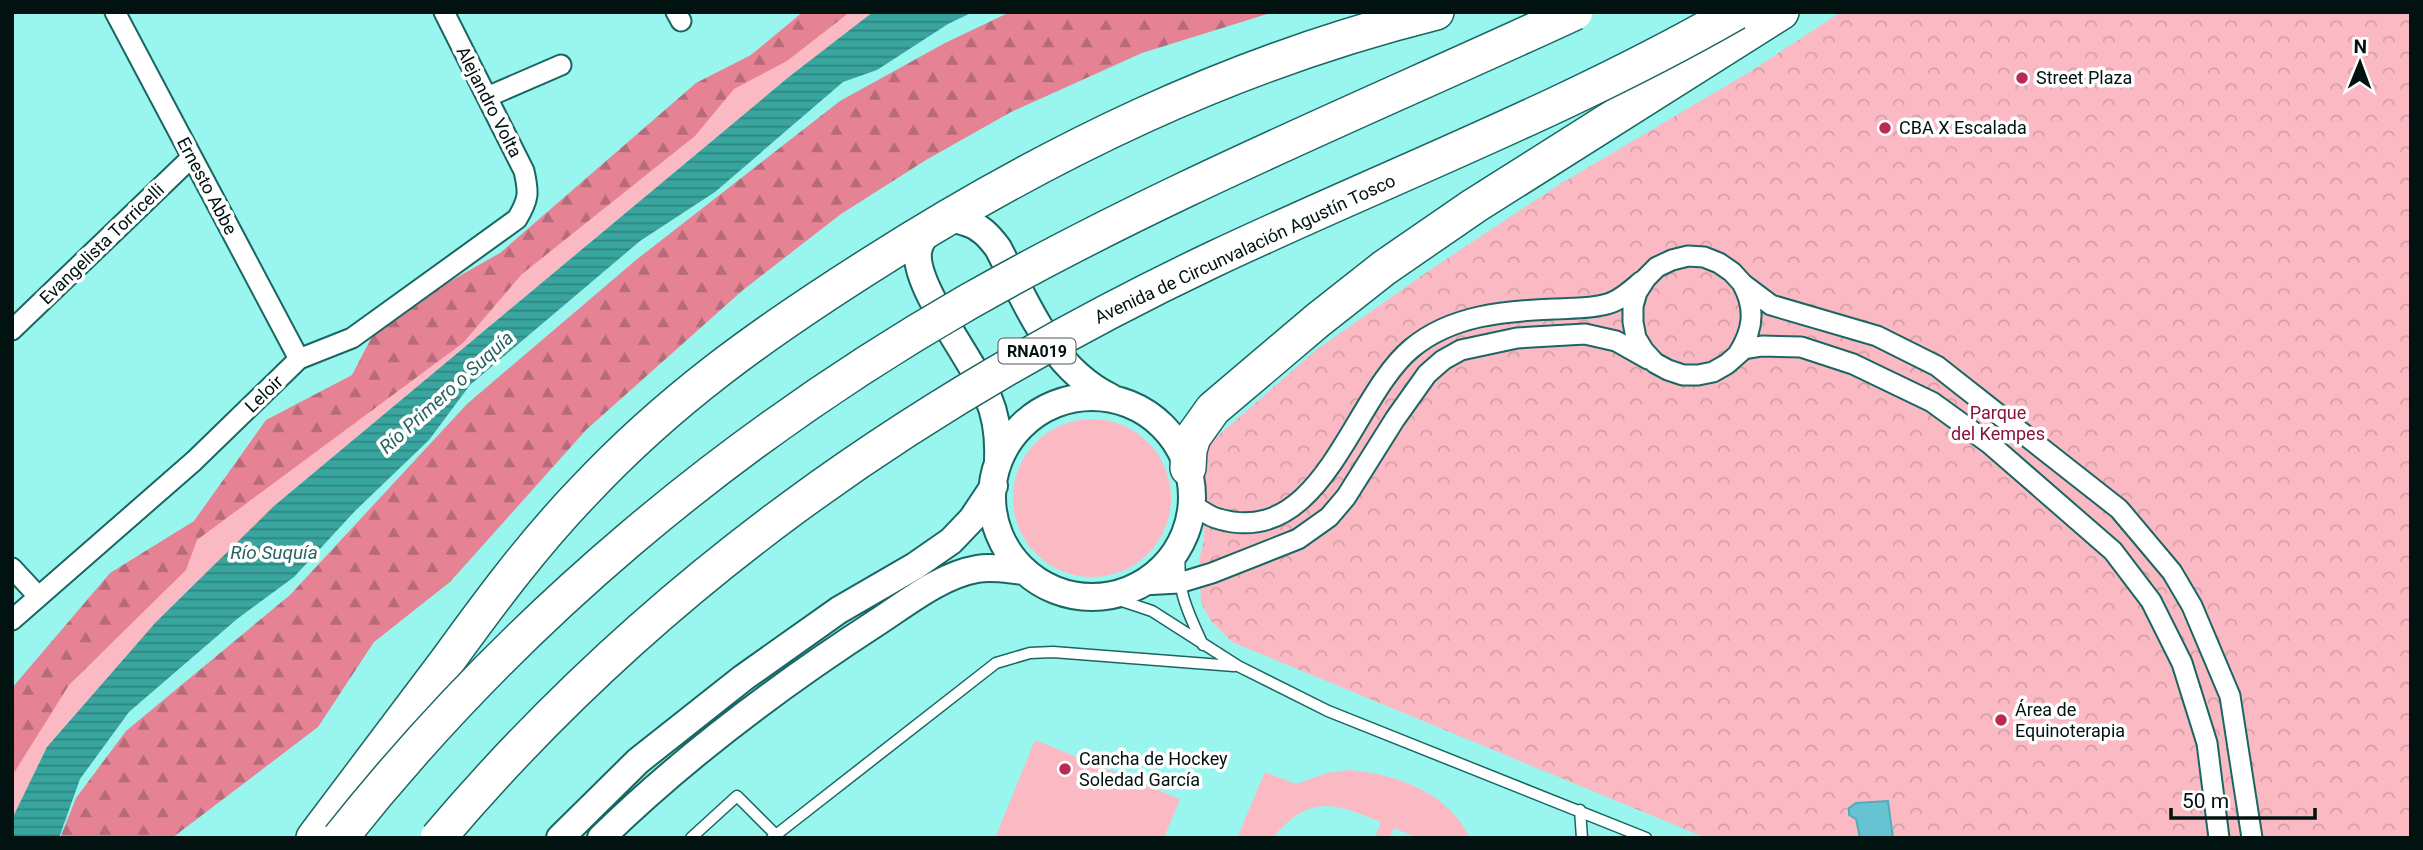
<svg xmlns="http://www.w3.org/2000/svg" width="2423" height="850" viewBox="0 0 2423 850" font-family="Roboto,sans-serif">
  <defs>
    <pattern id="forest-firs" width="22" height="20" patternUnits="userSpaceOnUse" patternTransform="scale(1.75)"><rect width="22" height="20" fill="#e58394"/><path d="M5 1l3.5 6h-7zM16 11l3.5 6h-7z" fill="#b76a77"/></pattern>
    <pattern id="park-crowns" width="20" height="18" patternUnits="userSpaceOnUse" patternTransform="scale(1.75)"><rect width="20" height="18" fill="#fbbac3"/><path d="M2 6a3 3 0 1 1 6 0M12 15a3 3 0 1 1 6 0" fill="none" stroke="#d59fa6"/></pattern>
    <pattern id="water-rules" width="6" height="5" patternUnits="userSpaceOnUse" patternTransform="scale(1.75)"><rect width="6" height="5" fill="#39a59f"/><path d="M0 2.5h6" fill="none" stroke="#2e8580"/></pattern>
  </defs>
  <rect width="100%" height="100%" fill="#99f6ef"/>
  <path fill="#fbbac3" d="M802,12H873L790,76L274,506L47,747L12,819V695L397,354Z
    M1013 498a79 79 0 1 1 158 0a79 79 0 1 1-158 0Z
    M1035,740L1180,799L1164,838H995Z
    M1349,770C1396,774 1448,792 1470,838H1418L1394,828L1389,838H1375L1381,822C1333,802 1310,794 1272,838H1237L1265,772L1296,784L1327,773Z"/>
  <path fill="url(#forest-firs)" d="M803,12H850L787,61L734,89L695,136L522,274L463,343L197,540L186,570L69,685L12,776V688L110,573L194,521L266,420L352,375L380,321L500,253L696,83L751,55Z
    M1010,12H1274L1142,53L1011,112L926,160L841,214L743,290L586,430L450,582L374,642L318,727L172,838H60L76,798L126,731L290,595L467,404L636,260L840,101L945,43Z"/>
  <path fill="url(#park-crowns)" d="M1841,12H2411V838H1706L1232,642L1211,621L1201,602L1199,561L1204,540L1206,446L1316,350L1430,270L1560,184L1751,71Z"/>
  <path fill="url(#water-rules)" d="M873,12H973L948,24L877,70L843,82L715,192L640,241L470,385L429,440L355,511L294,577L237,619L129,712L80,779L59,838H12V819L47,747L156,622L274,506L790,76Z"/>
  <path fill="#67c3d2" stroke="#50acbb" stroke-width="2" d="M1888,801L1893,838H1860L1856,819L1849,815V808L1856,803Z"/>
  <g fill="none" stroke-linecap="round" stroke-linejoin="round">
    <g stroke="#1a6662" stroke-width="13">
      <path id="lane" d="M1180,544C1177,591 1184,604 1203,645
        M1110,597L1152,611L1238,666L1328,711L1646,838
        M1580,810L1582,838
        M691,838L737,796L775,834
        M772,838L996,663L1030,653L1053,652L1234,666"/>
    </g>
    <g stroke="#1a6662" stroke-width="23">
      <path id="street" d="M115,12L299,359
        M676,12L681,21
        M487,97L561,65
        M12,330L192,157
        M1738,354C1753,331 1756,309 1743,285
        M1191,504C1200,509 1209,517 1219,519C1323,549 1352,397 1412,348C1452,315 1505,311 1554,309C1571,308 1590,309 1607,304C1620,301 1632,289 1642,281
        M12,568L38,596
        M1142,585L1179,583L1212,573L1298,539L1329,517L1346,497L1395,419L1427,374L1443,360L1461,350L1517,338L1585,334L1616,341L1648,359
        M12,620L194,461L299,359L352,338L517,219C529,199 529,193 524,171L444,12
        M2219,838L2207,743L2182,663L2151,601L2113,551L1990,444L1932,402L1853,364L1801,347L1762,346L1744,349L1727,364L1713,372L1698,375H1683L1668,370L1655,363L1644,351L1636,338L1633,322V306L1637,292L1646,278L1657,267L1672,260L1688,256L1704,257L1719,263L1732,272L1743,284L1771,305L1877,336L1937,366L2119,509L2172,572L2192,606L2230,696L2252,838"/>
    </g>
    <g stroke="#1a6662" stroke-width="30">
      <path id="secondary" d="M992 497a100 100 0 1 1 200 0a100 100 0 1 1-200 0Z
        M998,460C999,437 997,418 988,397C973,360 914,287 918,252C919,244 925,235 931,229C939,219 954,218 965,222C980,226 989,236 998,248C1027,304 1051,368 1110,397
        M560,838L638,761L743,678L839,610L915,566L951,541L972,519L994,486
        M601,838C685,756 780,685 879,621C908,602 942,575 977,569C993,566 1010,570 1025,571"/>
    </g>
    <g stroke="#1a6662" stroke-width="38">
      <path id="highway" d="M1188,468L1189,450L1193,437L1213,409L1318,320L1384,268L1474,206L1781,12
        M314,838C359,779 403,719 448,660C490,602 533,544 583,492C670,399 762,334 869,266C1046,153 1231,63 1436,12"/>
    </g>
    <use href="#lane" stroke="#fff" stroke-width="10"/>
    <use href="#street" stroke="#fff" stroke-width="19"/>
    <use href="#secondary" stroke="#fff" stroke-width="26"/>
    <use href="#highway" stroke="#fff" stroke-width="35"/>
    <g stroke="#1a6662" stroke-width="38" stroke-linecap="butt">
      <path id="highway-bridge" d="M340,838C513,620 728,440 968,302C1163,191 1372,106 1575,12
        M438,838C653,584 915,401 1214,259C1388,177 1569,108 1736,12"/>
    </g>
    <use href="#highway-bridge" stroke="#fff" stroke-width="35"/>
  </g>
  <g fill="#ba2a53" stroke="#fff" stroke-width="2.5">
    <circle cx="2022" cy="78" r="7"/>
    <circle cx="1885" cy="128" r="7"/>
    <circle cx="2001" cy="720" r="7"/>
    <circle cx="1065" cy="769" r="7"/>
  </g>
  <g text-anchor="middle" stroke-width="7" stroke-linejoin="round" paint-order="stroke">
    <rect fill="#fff" stroke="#4d5958" stroke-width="2" x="998.5" y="338.5" width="77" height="25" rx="5"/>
    <g font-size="16" font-weight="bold" fill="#011211">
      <text x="1037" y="357">RNA019</text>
    </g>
    <g font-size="18" fill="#011211" stroke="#fff" text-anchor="start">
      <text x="2036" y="84">Street Plaza</text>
      <text x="1899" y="134">CBA X Escalada</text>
      <text x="2015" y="716">Área de<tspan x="2015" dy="21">Equinoterapia</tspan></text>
      <text x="1079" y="765">Cancha de Hockey<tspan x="1079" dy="21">Soledad García</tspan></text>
    </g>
    <g font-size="18" fill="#011211" stroke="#fff">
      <text transform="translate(489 102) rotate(63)" y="6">Alejandro Volta</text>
      <text transform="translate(207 186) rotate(62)" y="6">Ernesto Abbe</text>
      <text transform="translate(102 244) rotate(-44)" y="6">Evangelista Torricelli</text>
      <text transform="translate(1245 249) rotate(-25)" y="6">Avenida de Circunvalación Agustín Tosco</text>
      <text transform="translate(264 394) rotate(-44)" y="6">Leloir</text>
    </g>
    <g font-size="18" fill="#8a1439" stroke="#fff">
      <text x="1998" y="419">Parque<tspan x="1998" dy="21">del Kempes</tspan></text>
    </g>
    <g font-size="19" font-style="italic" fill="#29635f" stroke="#fff">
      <text transform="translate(446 392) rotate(-42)" y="7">Río Primero o Suquía</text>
      <text x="274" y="559">Río Suquía</text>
    </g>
  </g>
  <rect width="2423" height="850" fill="none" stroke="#011211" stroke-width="28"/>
  <g transform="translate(2360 63) rotate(1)" stroke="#ffffff" stroke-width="5" paint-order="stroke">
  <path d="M0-5L12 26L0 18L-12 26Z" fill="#011211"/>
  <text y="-10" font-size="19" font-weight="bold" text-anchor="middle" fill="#011211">N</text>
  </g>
  <path d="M2171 808v10h144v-10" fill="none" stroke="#011211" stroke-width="3.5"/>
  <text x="2182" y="808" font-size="21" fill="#011211" stroke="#ffffff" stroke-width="5" paint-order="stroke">50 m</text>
</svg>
